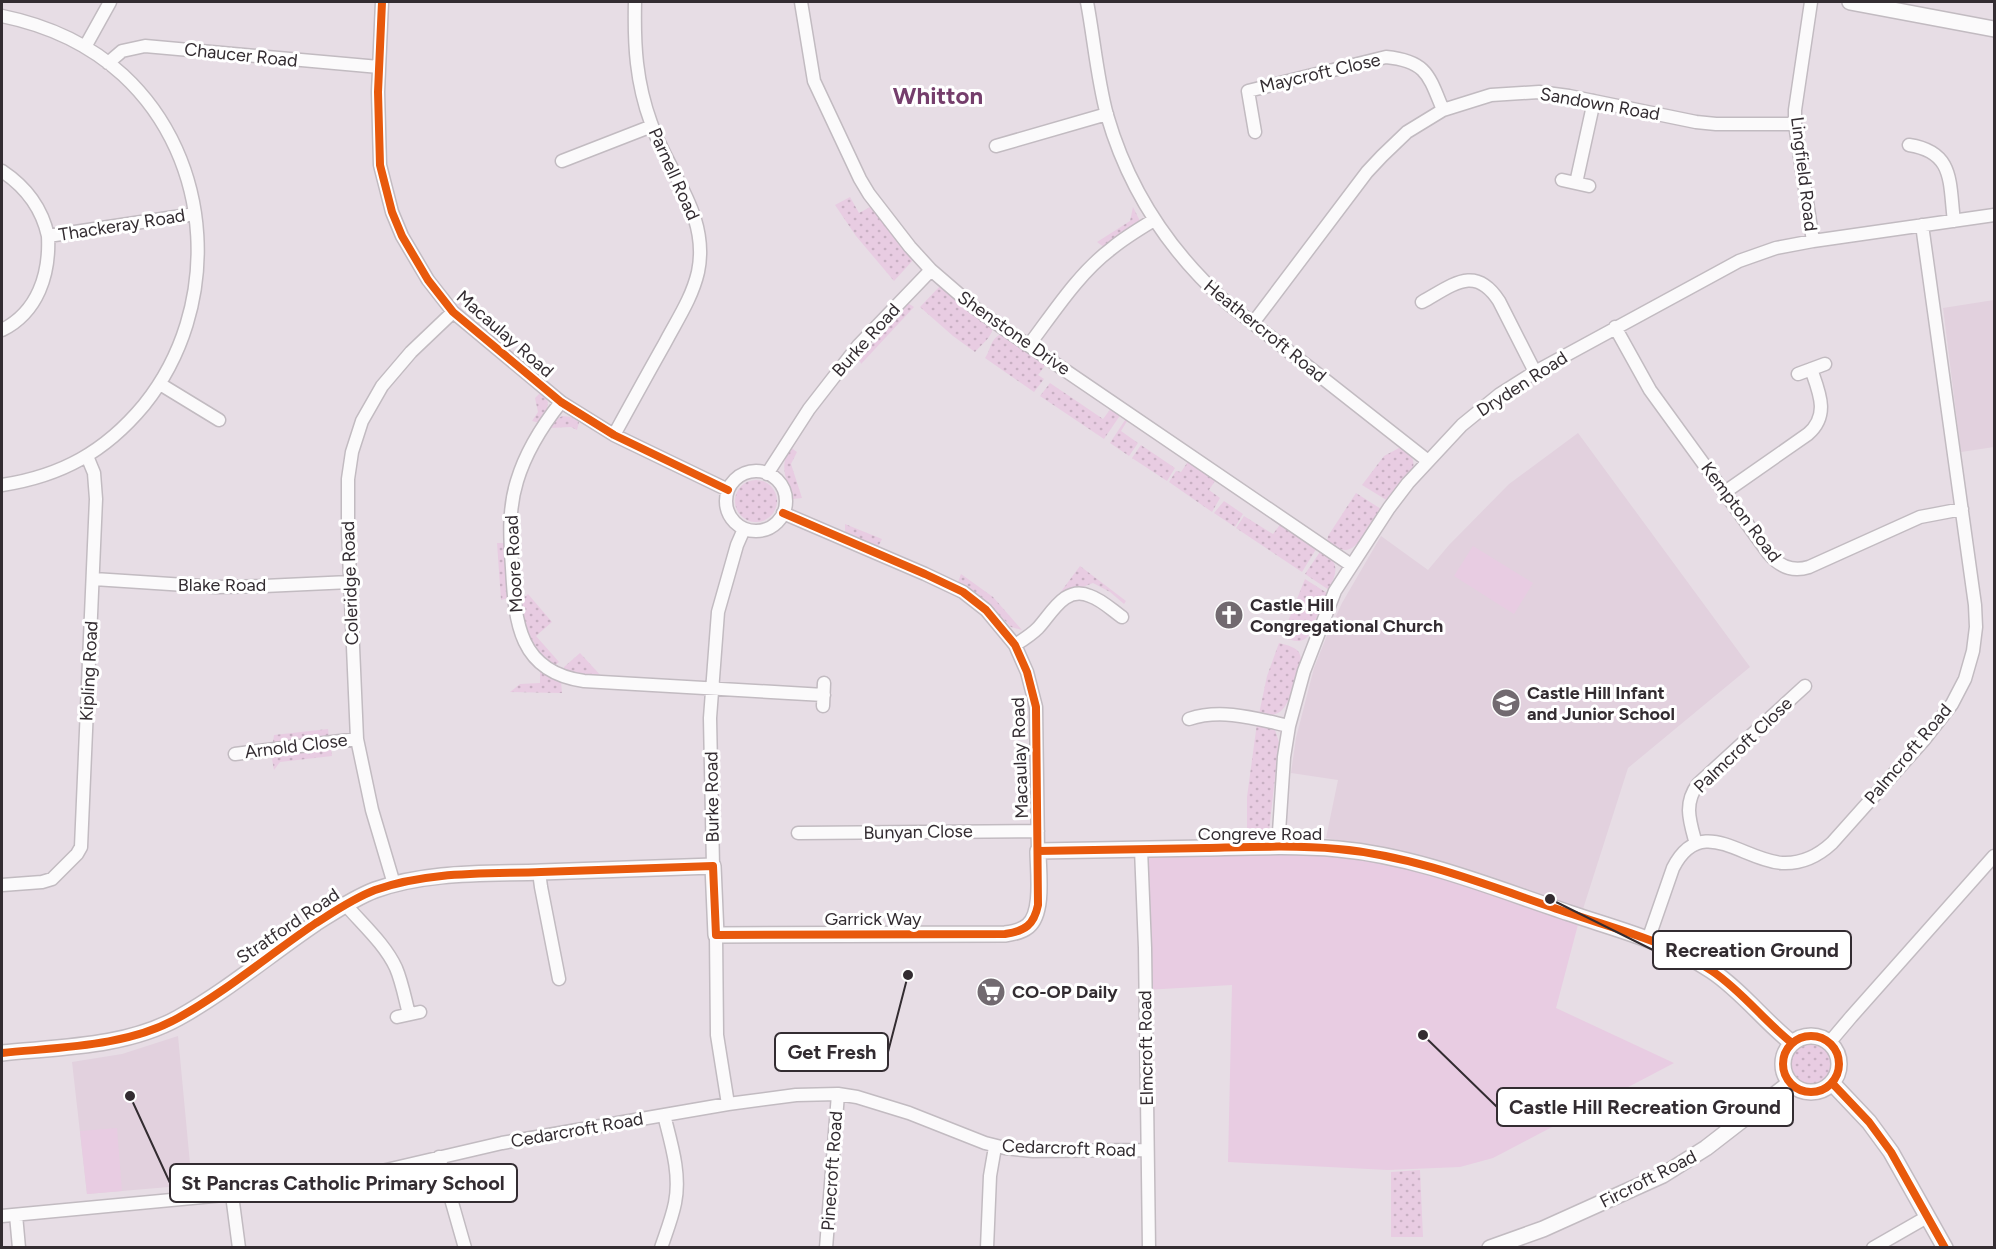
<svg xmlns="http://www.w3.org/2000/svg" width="1996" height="1249" viewBox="0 0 1996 1249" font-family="Figtree,sans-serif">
  <defs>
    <pattern id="grass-dots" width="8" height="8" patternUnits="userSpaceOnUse" patternTransform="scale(1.5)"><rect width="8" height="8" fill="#e8cce2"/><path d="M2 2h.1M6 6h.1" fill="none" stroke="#c7afc2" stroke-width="1.8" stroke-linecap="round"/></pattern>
  </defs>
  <rect width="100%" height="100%" fill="#e7dde5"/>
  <path fill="#e2d1de" d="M1994,300V447L1961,452L1943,308Z
    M1578,433L1750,667L1628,768L1583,909L1455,865L1406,852L1326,838L1338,780L1291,773L1296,738L1314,668L1326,638L1342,603L1381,536L1428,570L1449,545L1509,484Z
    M178,1036L192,1185L87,1194L72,1062L122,1054Z"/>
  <path fill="url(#grass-dots)" d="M850,197L859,213L872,206L914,259L894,281L856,236L835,205Z
    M1133,207L1140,221L1105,248L1097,242L1130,221Z
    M941,285L993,328C991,338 982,344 975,352L953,336L920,307Z
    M906,302L914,307L861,364L859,359L901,313Z
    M1002,334L1047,363L1038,375L1044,379L1034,392L985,358C991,350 990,338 1002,334Z
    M1050,383L1103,419L1112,407L1121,414L1104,439L1040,396Z
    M541,392L548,402L547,409L540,423L532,421L538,412L535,398Z
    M563,416L571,417L579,422L577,430L571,427L549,428L553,420Z
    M1127,417L1129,418L1121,431L1138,443L1129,456L1110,443Z
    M1141,445L1175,468L1167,481L1132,458Z
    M790,447L797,452L791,464L802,498L793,499C786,478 779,468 790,447Z
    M1401,447C1410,453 1415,457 1413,469L1388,501L1362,485L1384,456Z
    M1189,460L1217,478L1209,490L1220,498L1212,512L1169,482L1176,471L1181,472Z
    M735 501a21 21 0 1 1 42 0a21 21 0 1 1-42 0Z
    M1356,493L1381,509C1374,520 1359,550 1345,550C1338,549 1333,545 1327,541L1328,536Z
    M1224,501L1243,514L1235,527L1214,513Z
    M1244,516L1273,534L1282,522L1318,546L1302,572L1236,528Z
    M845,524L882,539L878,547L845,532Z
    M497,543H505L509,598L501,600Z
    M1322,549C1339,564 1338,569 1329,590L1305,574Z
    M1080,566L1126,601L1124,604L1110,592L1093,583L1057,597Z
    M961,574L993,597L1022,630L1011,627L988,603L958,582Z
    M1305,579L1327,593L1309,635C1302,644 1294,641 1284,638L1283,634Z
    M528,594L552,622L536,636L559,662L553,667C527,647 527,632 519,602Z
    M1279,643C1289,646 1300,647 1301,659C1297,672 1291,707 1278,713C1272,716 1265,715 1259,714L1267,676Z
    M580,653L603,678L564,672V667Z
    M540,669L561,681L562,693L510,692L520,684L540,683Z
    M1257,723L1275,730L1279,742L1269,831L1263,839L1247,841V797Z
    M328,729L329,738L282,743L273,742L274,735Z
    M331,747L332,756L280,762L274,770L272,759L276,754Z
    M1791 1064a20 20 0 1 1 40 0a20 20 0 1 1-40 0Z
    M1420,1170L1423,1237H1391V1172Z"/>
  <path fill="#e8cce2" d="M1473,546L1533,583L1514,614L1454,576Z
    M1141,849L1376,855L1580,917L1556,1008L1674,1063L1493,1158L1460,1167L1388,1170L1228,1162L1232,985L1145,990Z
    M117,1128L122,1191L87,1194L80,1131Z"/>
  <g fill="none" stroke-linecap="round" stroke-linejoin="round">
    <g stroke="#c2bbc1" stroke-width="15">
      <path id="minor" d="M382,2L378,92L380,165L392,212L402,236L428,280L453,312L561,402L614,435L728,490
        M801,2L814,81L860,179L869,194L910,247L931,270L975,308L1000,326L1351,565
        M1087,2C1094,39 1097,78 1107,115C1128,188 1169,251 1226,302L1428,461
        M1811,2L1795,110V124L1813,241
        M2,16C46,25 89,44 123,75C215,160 222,308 144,405C105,452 61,476 2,485
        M85,47L110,2
        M108,63L122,51L145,46L379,67
        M1255,132L1248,91L1386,57C1427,61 1429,76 1443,110
        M1909,145C1955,152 1949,183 1954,221
        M996,146L1107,114
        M562,161L652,126
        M2,171C26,187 42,208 48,236
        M1562,180L1589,186
        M1576,183L1594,101
        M1422,302C1453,285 1475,264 1499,301L1535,372
        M1253,323L1367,172L1382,156L1407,132L1443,110L1491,95L1539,92L1569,96L1696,122L1716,124H1795
        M1615,327L1650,390L1769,554C1780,567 1793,572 1809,567L1920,517L1962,509
        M2,330C38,312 50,274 48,236L195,214
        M1029,345C1054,312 1078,274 1111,249C1124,238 1139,229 1154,220
        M1798,374L1825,364
        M160,384L219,420
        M561,402C542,426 526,451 517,481C508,510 510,538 512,568C515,623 519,672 584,681L824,695
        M614,435C631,404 648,373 665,343C677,320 692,298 698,272C710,215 668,173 651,123C636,82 634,45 635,2
        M726 501a30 30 0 1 1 60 0a30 30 0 1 1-60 0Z
        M767,474L809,409L858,346L931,270
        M1725,492L1808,434C1830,415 1819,392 1811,369
        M783,513L925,574L963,592L986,610L1015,645L1027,672L1036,707L1038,851
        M94,579L216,587L264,586L350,582
        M1015,645C1023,640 1031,635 1038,628C1052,613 1065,585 1090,596C1102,600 1112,610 1122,617
        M823,706L824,683
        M1189,719C1222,708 1257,719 1289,726
        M235,754L357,739
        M798,833L1038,831
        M1696,844C1690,822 1683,804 1698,784L1805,686
        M1278,847L1284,757L1289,726L1304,671L1335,591L1389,508L1408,483L1462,425L1500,394L1535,372L1739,261L1776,248L1813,241L1994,215
        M1141,849L1145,948L1149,1248
        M713,866L710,718L718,612L737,545L744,529
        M539,872L541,887L559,979
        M394,884L372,810L357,739L348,531V479L352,452L362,421L382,386L411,352L453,312
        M2,885L42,882L52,879L77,854L81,847L96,499L94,473L87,456
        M345,904C362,924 385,944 396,968C402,982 405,999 409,1014
        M716,935L717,1035L728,1104
        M1648,940L1673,868C1701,813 1742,860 1782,863C1802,864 1818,856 1832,843L1923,741L1952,704L1965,679L1973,651L1976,627L1975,605L1922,225
        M397,1017L420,1012
        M1829,1043L1851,1017L1994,856
        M439,1157L465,1248
        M232,1195L239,1248
        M16,1215L19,1248
        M2,1216L287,1189L339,1181L502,1143L728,1104L796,1095L838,1094L857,1097L909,1113L985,1143L1005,1148L1033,1151L1147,1150
        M661,1248C666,1233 672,1218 675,1203C681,1174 671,1143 664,1115
        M826,1248L838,1094
        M987,1248L990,1176L995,1147
        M1873,1248L1927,1217"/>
    </g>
    <g stroke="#c2bbc1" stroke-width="18">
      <path id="tertiary" d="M1850,2L1994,29
        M1783 1064a28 28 0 1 1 56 0a28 28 0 1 1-56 0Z
        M2,1053C60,1047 126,1047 178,1018C227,991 270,954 316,923C335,911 354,898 375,890C428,871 486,874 541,872C598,870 656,868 713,866L716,935L1005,934C1013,933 1022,931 1028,926C1044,913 1038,870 1038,851C1094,850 1150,849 1206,848C1250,847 1294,845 1338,849C1417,856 1494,888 1569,913C1616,929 1669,942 1712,971C1742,991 1764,1021 1792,1043
        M1832,1083L1869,1122L1891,1152L1945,1248
        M1490,1248L1543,1229L1663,1175L1706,1148L1790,1083"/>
    </g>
    <use href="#minor" stroke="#fbfafb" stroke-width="12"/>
    <use href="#tertiary" stroke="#fbfafb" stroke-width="15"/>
    <g stroke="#fff" stroke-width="11">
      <path id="cycleway" d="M382,2L378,92L380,165L392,212L402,236L428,280L453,312L561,402L614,435L728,490
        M1038,851C1094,850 1150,849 1206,848C1250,847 1294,845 1338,849C1417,856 1494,888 1569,913C1616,929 1669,942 1712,971C1742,991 1764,1021 1792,1043
        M1783 1064a28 28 0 1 1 56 0a28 28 0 1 1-56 0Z
        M2,1053C60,1047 126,1047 178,1018C227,991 270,954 316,923C335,911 354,898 375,890C428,871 486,874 541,872C598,870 656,868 713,866L716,935L1005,934C1025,931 1034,925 1038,905L1036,707L1027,672L1015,645L986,610L963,592L925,574L783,513
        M1832,1083L1869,1122L1891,1152L1945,1248"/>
    </g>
    <use href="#cycleway" stroke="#e8590c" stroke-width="8"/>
  </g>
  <defs>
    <g id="church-disc" transform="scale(1.5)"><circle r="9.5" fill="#726a70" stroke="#fff"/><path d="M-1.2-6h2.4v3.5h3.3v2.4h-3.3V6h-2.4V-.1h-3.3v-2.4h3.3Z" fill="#fff"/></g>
    <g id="school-disc" transform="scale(1.5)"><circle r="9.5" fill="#726a70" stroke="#fff"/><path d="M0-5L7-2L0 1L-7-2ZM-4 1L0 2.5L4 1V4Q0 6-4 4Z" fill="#fff"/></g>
    <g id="supermarket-disc" transform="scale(1.5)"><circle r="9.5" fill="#726a70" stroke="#fff"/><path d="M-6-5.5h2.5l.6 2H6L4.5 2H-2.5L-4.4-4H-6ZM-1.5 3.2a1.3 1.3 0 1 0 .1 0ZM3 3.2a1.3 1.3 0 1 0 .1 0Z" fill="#fff"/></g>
  </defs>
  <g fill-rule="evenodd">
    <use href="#church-disc" x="1229" y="615"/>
    <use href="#school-disc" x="1506" y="703"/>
    <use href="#supermarket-disc" x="991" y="992"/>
  </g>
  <g text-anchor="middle" stroke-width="6" stroke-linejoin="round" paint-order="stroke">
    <g font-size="18" fill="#332c31" stroke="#fff">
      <text transform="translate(241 55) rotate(6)" y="6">Chaucer Road</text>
      <text transform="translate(1320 73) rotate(-13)" y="6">Maycroft Close</text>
      <text transform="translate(1600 104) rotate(10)" y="6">Sandown Road</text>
      <text transform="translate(674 174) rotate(66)" y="6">Parnell Road</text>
      <text transform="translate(1804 174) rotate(83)" y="6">Lingfield Road</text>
      <text transform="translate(122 225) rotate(-9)" y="6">Thackeray Road</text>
      <text transform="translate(1265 331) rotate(39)" y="6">Heathercroft Road</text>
      <text transform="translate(1014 333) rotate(35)" y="6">Shenstone Drive</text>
      <text transform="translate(505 334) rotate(41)" y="6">Macaulay Road</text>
      <text transform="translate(866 340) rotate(-48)" y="6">Burke Road</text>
      <text transform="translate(1522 384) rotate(-33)" y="6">Dryden Road</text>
      <text transform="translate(1741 512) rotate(53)" y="6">Kempton Road</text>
      <text transform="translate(514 564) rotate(-93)" y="6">Moore Road</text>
      <text transform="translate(350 583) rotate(-92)" y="6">Coleridge Road</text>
      <text x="222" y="591">Blake Road</text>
      <text transform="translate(89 671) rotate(-87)" y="6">Kipling Road</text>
      <text transform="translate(1743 745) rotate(-44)" y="6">Palmcroft Close</text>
      <text transform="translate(296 746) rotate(-7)" y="6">Arnold Close</text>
      <text transform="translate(1908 754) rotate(-50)" y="6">Palmcroft Road</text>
      <text transform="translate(1020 758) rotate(-92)" y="6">Macaulay Road</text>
      <text transform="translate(712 797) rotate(-91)" y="6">Burke Road</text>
      <text transform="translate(918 832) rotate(-1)" y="6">Bunyan Close</text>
      <text x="1260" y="840">Congreve Road</text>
      <text x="873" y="925">Garrick Way</text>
      <text transform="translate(288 926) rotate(-34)" y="6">Stratford Road</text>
      <text transform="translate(1146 1048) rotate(-91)" y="6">Elmcroft Road</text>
      <text transform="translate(577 1130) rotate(-10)" y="6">Cedarcroft Road</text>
      <text transform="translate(1069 1148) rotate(2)" y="6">Cedarcroft Road</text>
      <text transform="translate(832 1171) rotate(-86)" y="6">Pinecroft Road</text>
      <text transform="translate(1648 1179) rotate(-27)" y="6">Fircroft Road</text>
    </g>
    <g font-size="18" font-weight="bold" fill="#332c31" stroke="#fff" text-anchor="start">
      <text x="1250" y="611">Castle Hill<tspan x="1250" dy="21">Congregational Church</tspan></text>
      <text x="1527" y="699">Castle Hill Infant<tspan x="1527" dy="21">and Junior School</tspan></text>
      <text x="1012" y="998">CO-OP Daily</text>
    </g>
    <g font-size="24" font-weight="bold" fill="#753e6c" stroke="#fff">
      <text x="938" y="104">Whitton</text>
    </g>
  </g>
  <path fill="none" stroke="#332c31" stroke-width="2" d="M1550 899L1653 950M908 975L888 1052M1423 1035L1497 1107M130 1096L170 1183"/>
  <g fill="#332c31" stroke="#fff" stroke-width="2">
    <circle cx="1550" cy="899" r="6"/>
    <circle cx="908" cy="975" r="6"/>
    <circle cx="1423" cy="1035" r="6"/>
    <circle cx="130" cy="1096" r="6"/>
  </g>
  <g fill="#fff" stroke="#332c31" stroke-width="2">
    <rect x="1653" y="931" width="198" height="38" rx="6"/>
    <rect x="775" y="1033" width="113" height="38" rx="6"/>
    <rect x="1497" y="1088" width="296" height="38" rx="6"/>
    <rect x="170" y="1164" width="347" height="38" rx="6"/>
  </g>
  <g font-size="20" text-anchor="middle" font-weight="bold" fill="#332c31">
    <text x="1752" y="957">Recreation Ground</text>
    <text x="832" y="1059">Get Fresh</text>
    <text x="1645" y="1114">Castle Hill Recreation Ground</text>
    <text x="343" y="1190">St Pancras Catholic Primary School</text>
  </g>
  <rect width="1996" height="1249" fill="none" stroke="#332c31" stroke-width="6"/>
</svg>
